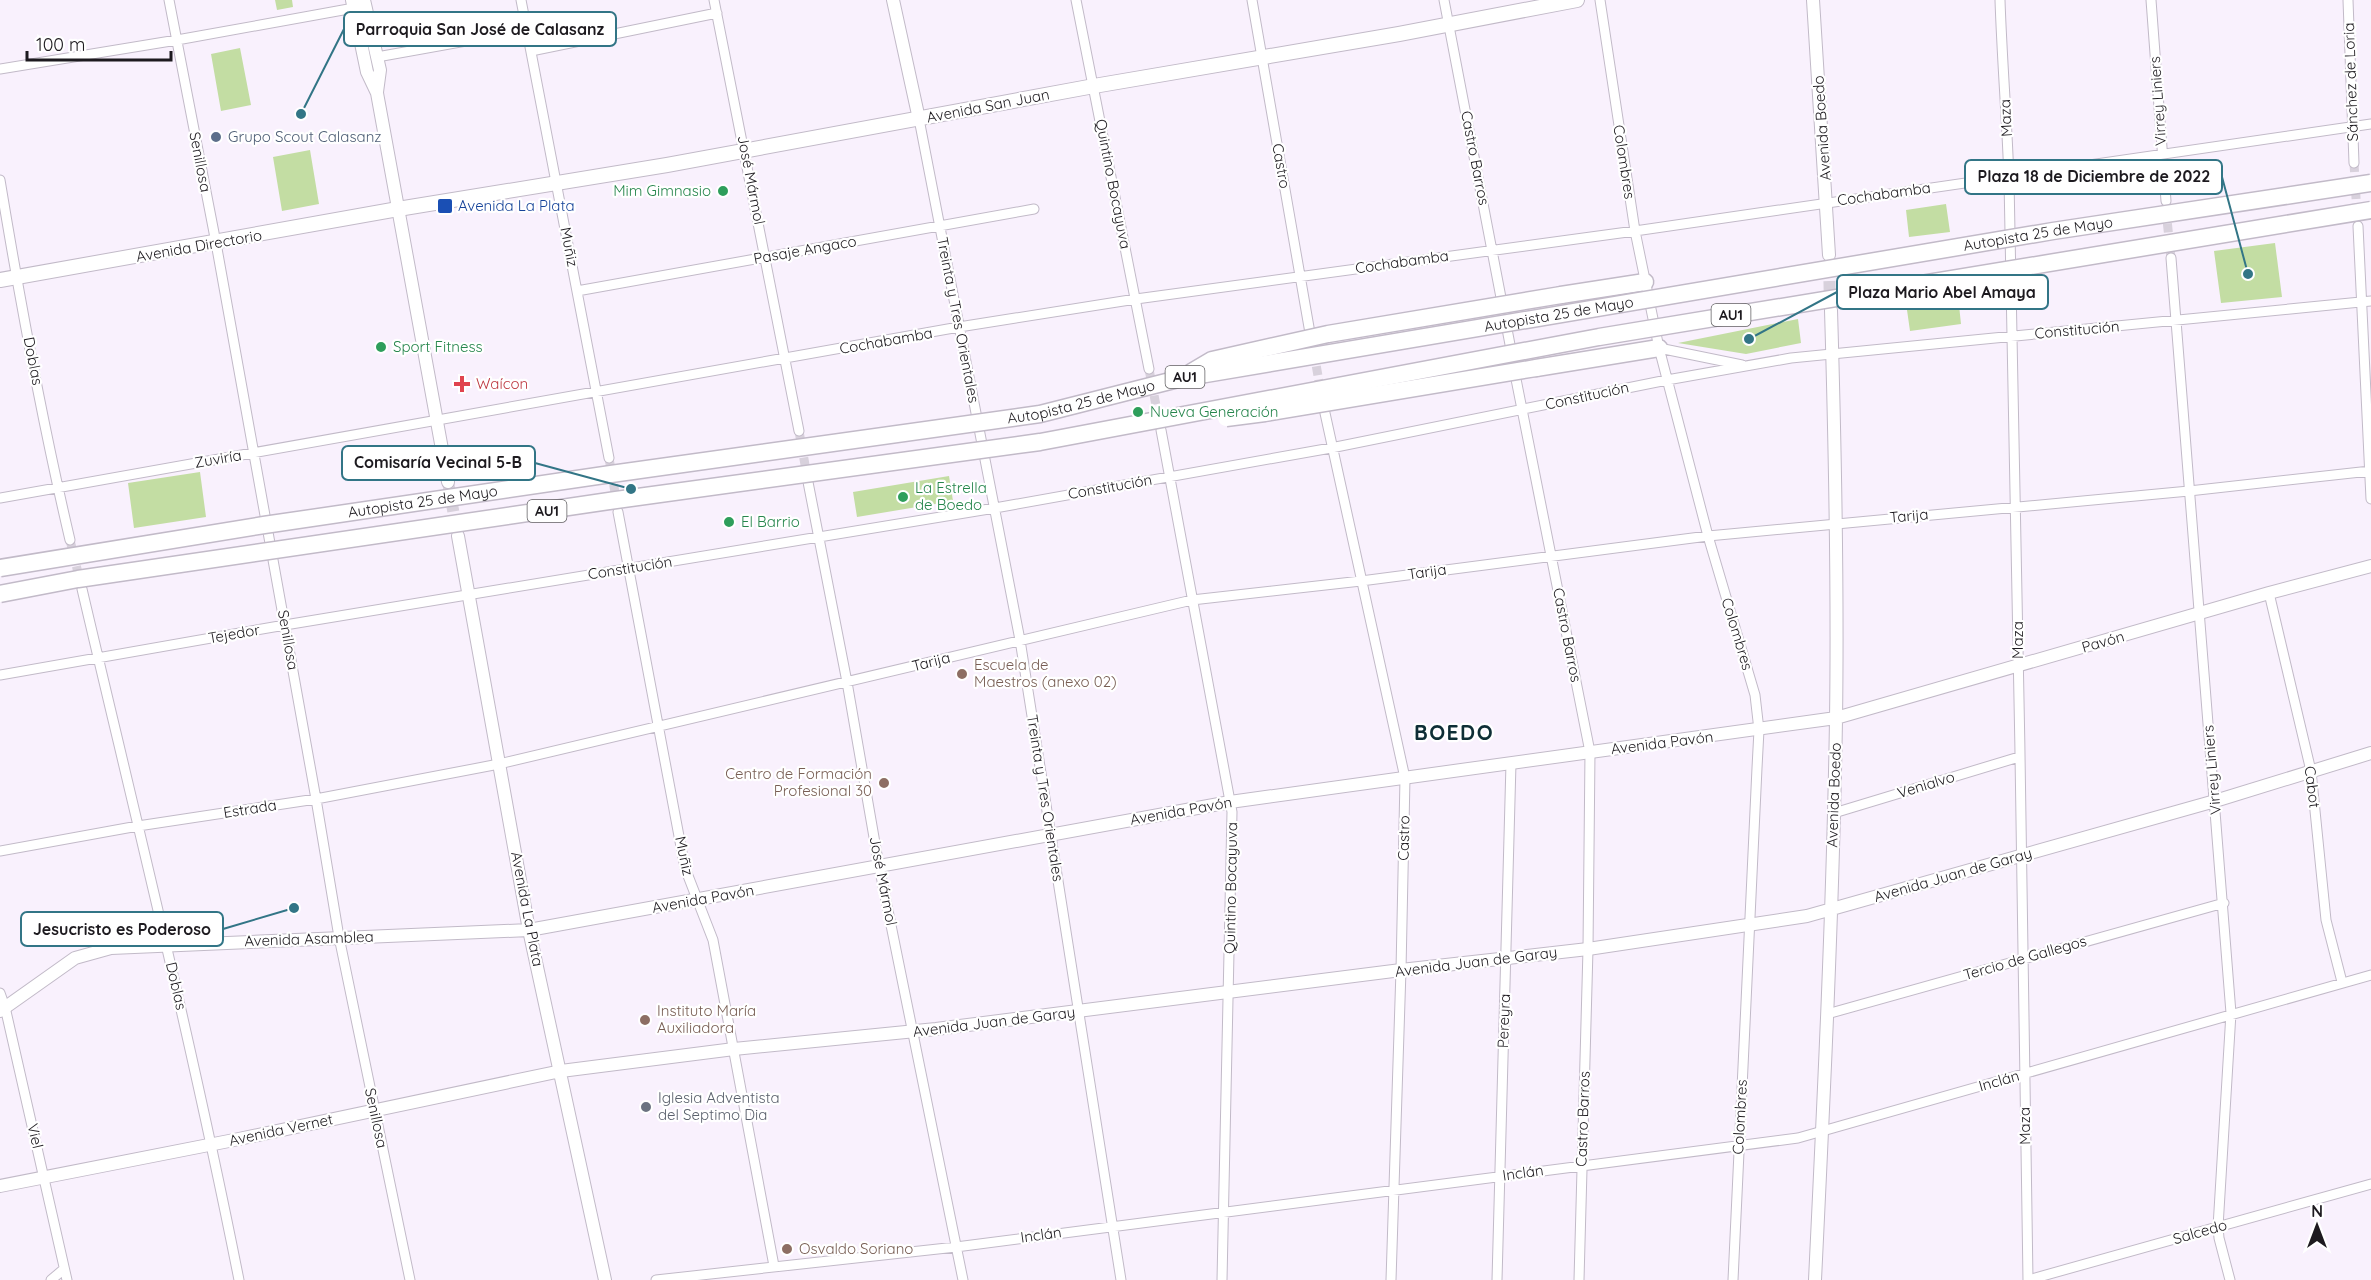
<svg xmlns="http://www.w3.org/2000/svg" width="2371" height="1280" viewBox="0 0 2371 1280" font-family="Quicksand,sans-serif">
  <rect width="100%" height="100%" fill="#f9f1fd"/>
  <path fill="#c3dda3" d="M275,0H292L293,7L277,10Z
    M240,48L251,105L221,111L211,54Z
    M310,150L319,204L282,211L273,157Z
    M1946,204L1950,232L1909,237L1906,210Z
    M2275,243L2282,297L2221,303L2214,251Z
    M1958,296L1961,324L1910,331L1906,303Z
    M1798,319L1801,343L1746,354L1678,343Z
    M200,472L206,517L134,528L128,483Z
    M949,476L953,501L857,517L853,492Z"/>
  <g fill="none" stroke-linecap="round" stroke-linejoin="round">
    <path stroke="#d8d1dc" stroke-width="9" stroke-dasharray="9 4.5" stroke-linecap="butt" d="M2354,163L2357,215
      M2166,210L2171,258
      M1314,353L1321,393
      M1149,369L1159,421
      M799,431L807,476
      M609,458L617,504
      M70,540L80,581"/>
    <path stroke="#d8d1dc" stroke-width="12" stroke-dasharray="12 6" stroke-linecap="butt" d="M1829,263L1830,305
      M448,482L457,532"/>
    <g stroke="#c2bac8" stroke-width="11">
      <path id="street" d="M169,0L216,243L316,799L339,937L410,1280
        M521,0L609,458
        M714,0L799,431
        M1076,0L1149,369
        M1252,0L1310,333
        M1444,0L1512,355
        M1600,0L1635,231L1659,348L1708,536L1755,695L1759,730L1757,768L1733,1280
        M2000,0C2002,60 2007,120 2009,180C2018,547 2022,913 2028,1280
        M2151,0L2166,201
        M2348,0L2354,163
        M531,51L717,13
        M377,57L527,30
        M0,69L177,40L354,8
        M919,119L1020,640L1121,1280
        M0,180C20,301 42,421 70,540
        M2358,226L2371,499
        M2171,258L2231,1013L2218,1227L2219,1238L2230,1280
        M577,291L1034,209
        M1659,348L1742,365
        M1514,369L1590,752L1588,949L1579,1280
        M1323,404L1405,778L1401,970L1391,1280
        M1161,430L1232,812L1222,1280
        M808,482L847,682L879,866L963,1280
        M0,498L959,327L1136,299L1635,231L2371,124
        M618,512L685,868L713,940L774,1266
        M82,589C136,819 193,1048 239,1280
        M2269,593L2311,771L2326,920L2342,982
        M0,675L285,625L995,508L1331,448L1667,380L1791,358L2371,301
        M1834,813L2019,757
        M0,851L138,826L316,799L499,764L1192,600L1361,581L1708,536L2189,491L2370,471
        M0,993L5,1007L67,1280
        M1827,1014L2224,903
        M51,1280L64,1269
        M656,1280L956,1247L1798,1138L2371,975
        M1497,1280L1511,763
        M2028,1280L2371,1184"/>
    </g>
    <g stroke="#c2bac8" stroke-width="14">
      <path id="secondary" d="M352,0L367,72L377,93L448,482
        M364,0L380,70L377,92
        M893,0L919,119
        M1813,0L1829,255
        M458,536L529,930L605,1280
        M0,1011L75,958L111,948L529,930L1230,802L1836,718L2269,593L2371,566
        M0,1186L234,1140L561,1071L734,1049L936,1029L1401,970L1588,949L1807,916L2215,801L2371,753
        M1815,1280C1824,1093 1833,906 1836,720C1838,583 1835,446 1831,310"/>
    </g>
    <g stroke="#c2bac8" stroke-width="16">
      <path id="primary" d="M0,280L398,209L667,165L1094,86L1399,34L1577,0"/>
    </g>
    <g stroke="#c2bac8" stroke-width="19">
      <path id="highway" d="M1561,295L1645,282
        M1536,368L1659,348"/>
    </g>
    <use href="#street" stroke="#fff" stroke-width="9"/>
    <use href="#secondary" stroke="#fff" stroke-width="12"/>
    <use href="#primary" stroke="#fff" stroke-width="14"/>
    <use href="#highway" stroke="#fff" stroke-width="16"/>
    <g stroke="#c2bac8" stroke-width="19" stroke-linecap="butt">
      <g id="highway-bridge">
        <path d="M1190,373L1212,360L1328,334L1561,295"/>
        <path d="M1226,418L1265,413L1536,368"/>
        <path id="s1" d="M0,568L264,525L611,474L1040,414L1182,378L2053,231L2371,183"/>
        <path d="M0,594L78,579L616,500L1040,442L1599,337L2371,210"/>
      </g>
    </g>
    <use href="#highway-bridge" stroke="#fff" stroke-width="16"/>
  </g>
  <circle fill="#5c6f8a" stroke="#fff" stroke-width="2" cx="216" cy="137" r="6"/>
  <g fill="#2e9e5b" stroke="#fff" stroke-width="2">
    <circle cx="723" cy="191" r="6"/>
    <circle cx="381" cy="347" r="6"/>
    <circle cx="1138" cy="412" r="6"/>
    <circle cx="903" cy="497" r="6"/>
    <circle cx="729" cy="522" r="6"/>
  </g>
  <rect fill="#1a4fb4" stroke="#fff" stroke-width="2" x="437" y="198" width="16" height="16" rx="3"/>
  <path fill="#e0444e" stroke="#fff" stroke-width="2" d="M459 375h6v6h6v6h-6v6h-6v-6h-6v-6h6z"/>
  <g fill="#8d6e63" stroke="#fff" stroke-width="2">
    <circle cx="962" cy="674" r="6"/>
    <circle cx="884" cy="783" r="6"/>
    <circle cx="645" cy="1020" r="6"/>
    <circle cx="787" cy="1249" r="6"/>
  </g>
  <circle fill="#6b7280" stroke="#fff" stroke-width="2" cx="646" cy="1107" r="6"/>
  <g text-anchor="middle" stroke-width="4.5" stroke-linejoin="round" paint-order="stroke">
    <g fill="#fff" stroke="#615f62" stroke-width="1.5">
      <rect x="1711.5" y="304" width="39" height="22" rx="4.5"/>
      <rect x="1165.5" y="366" width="39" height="22" rx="4.5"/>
      <rect x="527.5" y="500" width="39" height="22" rx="4.5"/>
    </g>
    <g font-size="14" font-weight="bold" fill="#1d1a1f">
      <text x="1731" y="320">AU1</text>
      <text x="1185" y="382">AU1</text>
      <text x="547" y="516">AU1</text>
    </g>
    <g font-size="15" fill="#1d1a1f" stroke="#fff">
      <text transform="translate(2351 82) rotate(-92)" y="5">Sánchez de Loria</text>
      <text transform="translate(2158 101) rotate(-94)" y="5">Virrey Liniers</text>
      <text transform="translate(988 106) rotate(-11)" y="5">Avenida San Juan</text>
      <text transform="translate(2006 118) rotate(-93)" y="5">Maza</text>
      <text transform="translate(1822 128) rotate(-94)" y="5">Avenida Boedo</text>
      <text transform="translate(1475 158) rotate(79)" y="5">Castro Barros</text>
      <text transform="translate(200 162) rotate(79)" y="5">Senillosa</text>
      <text transform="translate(1624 162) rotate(81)" y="5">Colombres</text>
      <text transform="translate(1281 166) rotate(80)" y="5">Castro</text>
      <text transform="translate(751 180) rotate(79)" y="5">José Mármol</text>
      <text transform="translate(1113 184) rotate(79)" y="5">Quintino Bocayuva</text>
      <text transform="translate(1884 194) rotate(-8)" y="5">Cochabamba</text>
      <text dy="5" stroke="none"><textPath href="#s1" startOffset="2066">Autopista 25 de Mayo</textPath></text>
      <text transform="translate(199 246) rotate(-10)" y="5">Avenida Directorio</text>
      <text transform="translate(569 247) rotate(79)" y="5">Muñiz</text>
      <text transform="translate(805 250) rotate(-10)" y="5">Pasaje Angaco</text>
      <text transform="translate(1402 262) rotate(-8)" y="5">Cochabamba</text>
      <text dy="5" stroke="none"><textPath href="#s1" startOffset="1580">Autopista 25 de Mayo</textPath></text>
      <text transform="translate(958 320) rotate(79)" y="5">Treinta y Tres Orientales</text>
      <text transform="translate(2077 330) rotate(-5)" y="5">Constitución</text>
      <text transform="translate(886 341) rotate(-10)" y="5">Cochabamba</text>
      <text transform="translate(33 361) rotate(79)" y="5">Doblas</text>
      <text transform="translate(1587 396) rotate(-12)" y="5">Constitución</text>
      <text dy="5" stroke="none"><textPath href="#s1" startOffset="1094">Autopista 25 de Mayo</textPath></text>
      <text transform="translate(218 459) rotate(-10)" y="5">Zuviría</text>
      <text transform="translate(1110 487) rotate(-10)" y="5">Constitución</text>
      <text dy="5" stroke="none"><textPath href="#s1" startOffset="428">Autopista 25 de Mayo</textPath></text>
      <text transform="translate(1909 516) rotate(-5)" y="5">Tarija</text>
      <text transform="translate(630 568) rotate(-9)" y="5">Constitución</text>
      <text transform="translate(1427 572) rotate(-8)" y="5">Tarija</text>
      <text transform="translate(234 634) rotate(-10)" y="5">Tejedor</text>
      <text transform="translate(1737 634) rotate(73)" y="5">Colombres</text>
      <text transform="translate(1567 635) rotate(79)" y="5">Castro Barros</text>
      <text transform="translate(288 640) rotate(80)" y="5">Senillosa</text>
      <text transform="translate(2018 640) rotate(-90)" y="5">Maza</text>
      <text transform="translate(2103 642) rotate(-16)" y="5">Pavón</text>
      <text transform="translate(931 662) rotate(-14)" y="5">Tarija</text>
      <text transform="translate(1662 743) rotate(-7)" y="5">Avenida Pavón</text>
      <text transform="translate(2212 770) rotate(-95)" y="5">Virrey Liniers</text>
      <text transform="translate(1926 785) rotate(-17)" y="5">Venialvo</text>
      <text transform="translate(2312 787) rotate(83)" y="5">Cabot</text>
      <text transform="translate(1834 795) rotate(-88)" y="5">Avenida Boedo</text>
      <text transform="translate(1045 798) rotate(81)" y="5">Treinta y Tres Orientales</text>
      <text transform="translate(250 809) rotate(-9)" y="5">Estrada</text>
      <text transform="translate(1181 811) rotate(-10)" y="5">Avenida Pavón</text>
      <text transform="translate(1404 838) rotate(-89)" y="5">Castro</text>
      <text transform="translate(684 856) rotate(78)" y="5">Muñiz</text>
      <text transform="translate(1953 875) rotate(-16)" y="5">Avenida Juan de Garay</text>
      <text transform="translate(883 881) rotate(79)" y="5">José Mármol</text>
      <text transform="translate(1231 888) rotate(-89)" y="5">Quintino Bocayuva</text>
      <text transform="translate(703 899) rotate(-10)" y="5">Avenida Pavón</text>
      <text transform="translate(527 909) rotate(79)" y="5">Avenida La Plata</text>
      <text transform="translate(309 939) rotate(-2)" y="5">Avenida Asamblea</text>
      <text transform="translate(2025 958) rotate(-16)" y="5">Tercio de Gallegos</text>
      <text transform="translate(1476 962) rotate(-7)" y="5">Avenida Juan de Garay</text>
      <text transform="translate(176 986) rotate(77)" y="5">Doblas</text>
      <text transform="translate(1504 1021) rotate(-88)" y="5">Pereyra</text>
      <text transform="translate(994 1022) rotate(-7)" y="5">Avenida Juan de Garay</text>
      <text transform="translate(1999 1081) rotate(-16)" y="5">Inclán</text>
      <text transform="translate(1740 1117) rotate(-87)" y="5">Colombres</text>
      <text transform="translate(376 1118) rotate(78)" y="5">Senillosa</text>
      <text transform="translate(1583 1119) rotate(-88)" y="5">Castro Barros</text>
      <text transform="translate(2025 1126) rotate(-91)" y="5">Maza</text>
      <text transform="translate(281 1130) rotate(-12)" y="5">Avenida Vernet</text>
      <text transform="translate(35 1136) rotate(77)" y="5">Viel</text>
      <text transform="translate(1523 1173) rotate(-8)" y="5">Inclán</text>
      <text transform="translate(2200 1232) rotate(-16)" y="5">Salcedo</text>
      <text transform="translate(1041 1235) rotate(-8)" y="5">Inclán</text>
    </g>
    <g font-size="15" fill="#4e5e75" stroke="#fff" text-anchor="start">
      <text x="228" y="142">Grupo Scout Calasanz</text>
    </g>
    <g font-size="15" fill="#27864d" stroke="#fff" text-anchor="start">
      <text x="711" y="196" text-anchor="end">Mim Gimnasio</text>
      <text x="393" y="352">Sport Fitness</text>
      <text x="1150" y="417">Nueva Generación</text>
      <text x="915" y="493">La Estrella<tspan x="915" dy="17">de Boedo</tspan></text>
      <text x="741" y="527">El Barrio</text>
    </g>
    <g font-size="15" fill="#164399" stroke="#fff" text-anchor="start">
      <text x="458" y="211">Avenida La Plata</text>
    </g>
    <g font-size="15" fill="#be3a42" stroke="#fff" text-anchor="start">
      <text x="476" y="389">Waícon</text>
    </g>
    <g font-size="15" fill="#785e54" stroke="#fff" text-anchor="start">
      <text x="974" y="670">Escuela de<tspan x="974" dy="17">Maestros (anexo 02)</tspan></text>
      <text x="872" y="779" text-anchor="end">Centro de Formación<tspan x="872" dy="17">Profesional 30</tspan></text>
      <text x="657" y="1016">Instituto María<tspan x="657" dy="17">Auxiliadora</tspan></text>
      <text x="799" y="1254">Osvaldo Soriano</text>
    </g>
    <g font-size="15" fill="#5b616d" stroke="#fff" text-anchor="start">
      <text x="658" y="1103">Iglesia Adventista<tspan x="658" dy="17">del Septimo Dia</tspan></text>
    </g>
    <g font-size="21" font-weight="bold" letter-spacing="1.5" fill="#0e2e36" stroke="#fff">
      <text x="1454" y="740">BOEDO</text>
    </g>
  </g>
  <path fill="none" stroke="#327586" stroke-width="2" d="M301 114L344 29M2248 274L2222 177M1749 339L1837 292M631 489L535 463M294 908L223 929"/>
  <g fill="#327586" stroke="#fff" stroke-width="2">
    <circle cx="301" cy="114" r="6"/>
    <circle cx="2248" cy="274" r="6"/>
    <circle cx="1749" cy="339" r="6"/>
    <circle cx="631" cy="489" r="6"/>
    <circle cx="294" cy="908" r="6"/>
  </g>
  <g fill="#fff" stroke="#327586" stroke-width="2">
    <rect x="344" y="12" width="272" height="34" rx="6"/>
    <rect x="1965" y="160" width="257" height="34" rx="6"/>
    <rect x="1837" y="275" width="211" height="34" rx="6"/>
    <rect x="342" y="446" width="193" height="34" rx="6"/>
    <rect x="21" y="912" width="202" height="34" rx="6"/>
  </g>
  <g font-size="16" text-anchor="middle" font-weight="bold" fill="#1d1a1f">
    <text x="480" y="35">Parroquia San José de Calasanz</text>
    <text x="2094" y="182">Plaza 18 de Diciembre de 2022</text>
    <text x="1942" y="298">Plaza Mario Abel Amaya</text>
    <text x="438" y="468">Comisaría Vecinal 5-B</text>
    <text x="122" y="935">Jesucristo es Poderoso</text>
  </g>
  <g transform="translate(2317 1226)" stroke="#ffffff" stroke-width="4.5" paint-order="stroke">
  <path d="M0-4.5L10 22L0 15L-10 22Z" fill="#1d1a1f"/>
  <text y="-9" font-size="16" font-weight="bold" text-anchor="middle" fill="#1d1a1f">N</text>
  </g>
  <path d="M27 51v9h144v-9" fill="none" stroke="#1d1a1f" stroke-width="3"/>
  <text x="36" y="51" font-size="18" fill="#1d1a1f" stroke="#ffffff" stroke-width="4.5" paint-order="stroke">100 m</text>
</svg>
